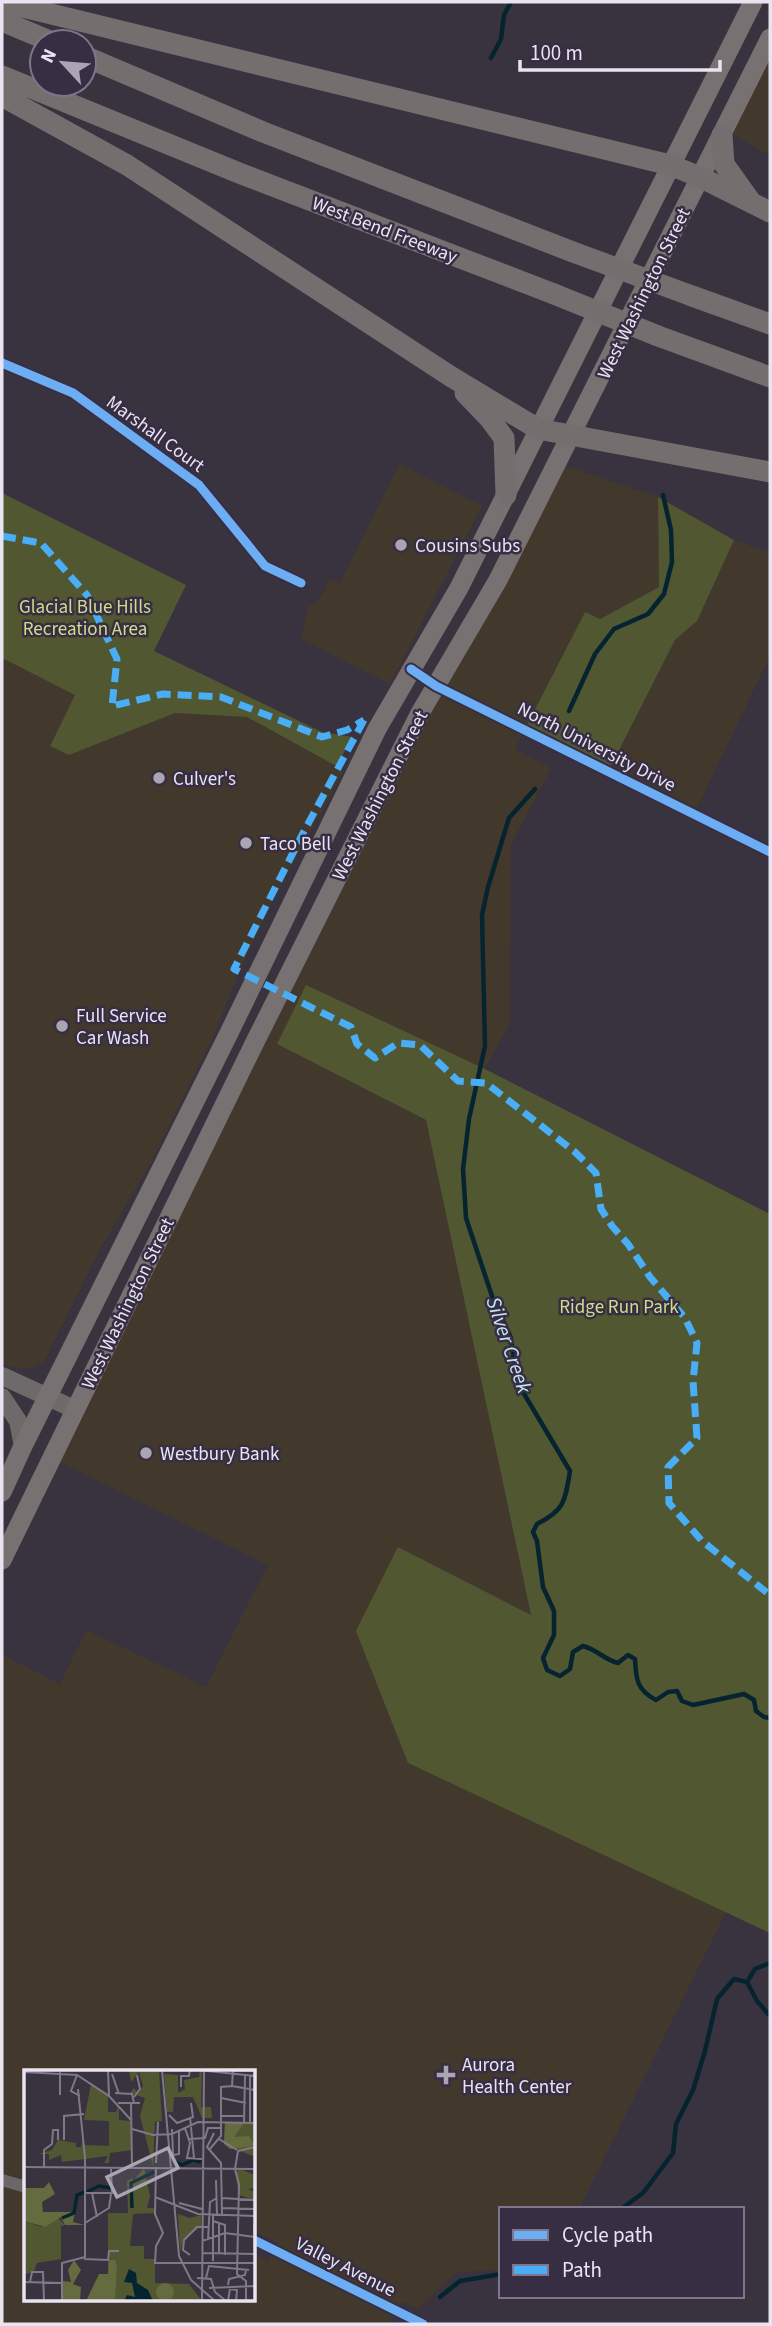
<svg xmlns="http://www.w3.org/2000/svg" width="772" height="2326" viewBox="0 0 772 2326" font-family="'Source Sans 3',sans-serif">
  <rect width="100%" height="100%" fill="#38333f"/>
  <path fill="#42392c" fill-rule="evenodd" d="M770,49V156L733,134L749,92Z
    M399,464L482,506L390,684L301,639L308,607L316,603L323,593L329,579L339,584Z
    M565,466L658,497L659,587L599,619L585,612L515,749L551,768L511,845L510,1024L485,1069L307,986L277,1044L426,1120L531,1616L398,1547L408,1763L726,1912L579,2209H501V2270L457,2272L418,2309L401,2301L389,2324H2V1655L60,1684L86,1630L206,1687L268,1565L56,1460L455,665ZM26,2072H254V2231L278,2243L268,2261L254,2253V2300H26Z
    M734,540L770,553V656L697,808L611,766L675,640L697,621Z
    M2,658L75,695L50,745L69,755L174,713L247,717L344,771L273,900L237,977L214,1035L150,1164L99,1251L44,1362L33,1367L21,1369L2,1364Z"/>
  <path fill="#515731" d="M2,493L186,585L154,651L322,732L353,737L336,766L247,717L175,713L69,755L50,746L75,695L2,658Z
    M658,497L734,540L697,621L675,640L611,766L527,725L585,612L600,619L659,587Z
    M306,985L485,1069L770,1214V1933L408,1763L356,1631L398,1547L531,1615L426,1120L277,1044Z"/>
  <g fill="none" stroke-linecap="round" stroke-linejoin="round">
    <path stroke="#052430" stroke-width="4.5" d="M491,58L501,39L504,15L511,2
      M569,711L595,654L614,629L648,614L664,594L672,562L671,530L663,495
      M535,789L509,818L488,887L482,915L485,1046L469,1119L463,1169L466,1218L493,1299L511,1338L517,1382L570,1471C565,1501 565,1510 537,1524L533,1532L537,1541L543,1587L554,1611V1635L543,1658L547,1670L560,1676L570,1669L573,1652L583,1646C598,1650 603,1659 618,1663L628,1655L635,1659C636,1680 637,1690 656,1700L668,1692L677,1691L682,1701L693,1705L744,1694L754,1700L756,1711L764,1717L770,1718
      M770,1963L755,1969L747,1982L757,2001L770,2016
      M621,2209L643,2193L673,2153L676,2124L693,2090L705,2051L717,1999L734,1979L747,1982
      M440,2297L460,2281L501,2274"/>
    <path stroke="#6b6768" stroke-width="12" d="M2,363L73,393L199,485L265,566L301,583
      M411,669L436,686L770,852
      M2,2180L26,2187
      M254,2240L423,2324"/>
    <path stroke="#6f6a6a" stroke-width="18" d="M2,1376L74,1409
      M2,1397L18,1421L23,1446"/>
    <path stroke="#777171" stroke-width="19" d="M2,1492L23,1446L228,1035L377,729L459,588L753,2
      M2,1560L254,1044L420,713L498,580L770,38"/>
    <path stroke="#746e6f" stroke-width="21" d="M2,2L670,165L700,177L770,212
      M2,21L52,42
      M84,56L263,132L573,252
      M2,76L239,173L554,294
      M2,96L127,165L450,376L538,429L770,472
      M722,135L724,164L749,199
      M692,296L770,324
      M658,336L770,377
      M465,393L490,419L504,438L506,495"/>
    <path stroke="#746e6f" stroke-width="21" d="M573,252L692,296
      M554,294L658,336"/>
    <path stroke="#49aef6" stroke-width="7" stroke-dasharray="14 7" stroke-linecap="butt" d="M2,536L41,543L87,595L117,659L112,706L163,694L221,697L322,737L347,730L364,720
      M364,720L302,835L234,969L351,1027L357,1044L375,1058L398,1043L420,1045L458,1081L486,1083L575,1152L596,1173L601,1209L612,1226L628,1244L650,1277L685,1318L697,1343L693,1381L697,1438L668,1467L669,1503L702,1541L770,1595"/>
    <g stroke="#372e44" stroke-width="13">
      <path id="cycleway" d="M2,363L73,393L199,485L265,566L301,583
        M411,669L436,686L770,852
        M254,2240L423,2324"/>
    </g>
    <use href="#cycleway" stroke="#6dadf4" stroke-width="9"/>
  </g>
  <g fill="#aba5b3" stroke="#372e44" stroke-width="2.5">
    <circle cx="401" cy="545" r="7"/>
    <circle cx="159" cy="778" r="7"/>
    <circle cx="246" cy="843" r="7"/>
    <circle cx="62" cy="1026" r="7"/>
    <circle cx="146" cy="1453" r="7"/>
    <path d="M442.5 2064.5h7v7h7v7h-7v7h-7v-7h-7v-7h7z"/>
  </g>
  <g text-anchor="middle" stroke-width="5" stroke-linejoin="round" paint-order="stroke">
    <g font-size="19" fill="#e9e3f2" stroke="#372e44">
      <text transform="translate(385 229) rotate(21)" y="7">West Bend Freeway</text>
      <text transform="translate(643 293) rotate(-64)" y="7">West Washington Street</text>
      <text transform="translate(156 433) rotate(36)" y="7">Marshall Court</text>
      <text transform="translate(597 746) rotate(27)" y="7">North University Drive</text>
      <text transform="translate(379 795) rotate(-63)" y="7">West Washington Street</text>
      <text transform="translate(127 1303) rotate(-64)" y="7">West Washington Street</text>
      <text transform="translate(346 2266) rotate(27)" y="7">Valley Avenue</text>
    </g>
    <g font-size="19" fill="#e9e3f2" stroke="#372e44" text-anchor="start">
      <text x="415" y="552">Cousins Subs</text>
      <text x="173" y="785">Culver's</text>
      <text x="260" y="850">Taco Bell</text>
      <text x="76" y="1022">Full Service<tspan x="76" dy="22">Car Wash</tspan></text>
      <text x="160" y="1460">Westbury Bank</text>
      <text x="462" y="2071">Aurora<tspan x="462" dy="22">Health Center</tspan></text>
    </g>
    <g font-size="19" fill="#cddd8b" stroke="#372e44">
      <text x="85" y="613">Glacial Blue Hills<tspan x="85" dy="22">Recreation Area</tspan></text>
      <text x="619" y="1313">Ridge Run Park</text>
    </g>
    <g font-size="21" font-style="italic" fill="#c3e6f6" stroke="#372e44">
      <text transform="translate(509 1345) rotate(71)" y="7">Silver Creek</text>
    </g>
  </g>
  <g transform="translate(24 2070)">
    <rect width="231" height="231" fill="#38333f"/>
    <path d="M105,0H135L138,51L131,52L129,96L116,46L121,28L106,23L110,18L114,24L119,16L115,2L107,12ZM176,0L178,2L177,37H187L188,48H178L169,27H150L149,42H143L140,4L154,5V23L161,19L160,10L175,7ZM67,14L84,26V42H92L95,35V50L107,51L108,80L86,83L85,93H80L84,86L38,92L37,85L25,90V84H14L28,80L34,70L52,73V77H57L58,71L61,75L85,76V51L60,50ZM201,53H231V87L200,74ZM120,98L126,126L123,138H131V143L109,144L106,176H120V189H131V213L165,214L178,231H84V143H104L103,111L109,108V111ZM216,99L231,105V118L224,119L231,122V130L215,125L211,103ZM154,144L166,148L177,145V156L159,171L156,181ZM34,148L41,155L37,156V189L13,193L10,201L0,205V151L18,157Z" fill="#515731"/>
    <path d="M201,53H220L210,67L225,66L231,76L206,79L200,74ZM25,112L31,124L18,132L19,142H51L49,152L61,155H41L37,147L21,157L0,151V118H20ZM50,190L57,200L49,214L57,217L56,231H38V211L47,212L44,200ZM85,190H91L93,197L91,231H62L75,204H84ZM132 222a9 9 0 1 1 18 0a9 9 0 1 1-18 0Z" fill="#636b3f"/>
    <path d="M105,199L112,203L113,213L124,220L129,231H100L103,225L111,227L108,213L100,212Z" fill="#052430"/>
    <path fill="none" stroke="#052430" stroke-width="3.5" d="M150,91L158,95L169,90L177,92M63,122L75,116L87,118M108,138L107,113L130,102M38,148L50,143L53,125L61,122"/>
    <path fill="none" stroke="#7f7987" stroke-width="2" d="M84,0L85,26M138,0L155,186L167,210L191,231M174,0L231,6M209,0L231,1M0,2L53,5L85,26L107,50M36,2V25M88,4L95,24M53,5L47,21L56,26M226,6V53M208,16L231,20M157,17V6H165L166,0M91,23L108,24L110,33M110,27L116,19L113,5M197,28L222,33M94,33H116M107,33L108,97M145,45L153,53L169,47L167,33M197,46H219M166,47L170,88M220,52L221,6M161,58L166,73L163,88L178,89M108,59L129,65L148,64L174,52L231,53M148,59L149,85M190,63L183,77L197,93L198,145M165,69L181,68L184,58H196M195,69L213,80M40,70V46L60,44M185,80L197,66V17L208,16L209,0M149,85L155,84V61M132,93L134,52M0,97L231,99M20,97V80L28,74L29,60H34V70M132,97L131,144L139,163L132,176L131,193H231M192,110L193,145M61,123H88L87,99M68,123L73,147M131,127L174,144L231,146M198,128L231,130M155,133L178,139M198,138L231,139M189,145V191M189,151L201,155V185M61,153L85,138L87,124M230,155L231,179M184,170L186,132L193,128M178,171L201,163L231,167M178,183L231,184M195,184V153M166,185L159,180L160,170L173,157H184M60,189L84,190L85,181H95M173,208L187,209L191,222L202,231M182,208L185,196L225,200M0,212L38,213M6,212L8,202H19L20,231M204,215L205,209L221,205L222,200M185,218L231,216M38,231V193L61,187V88L54,19M178,231L180,0M204,231L206,219L213,220L212,231M222,231V211L213,204L215,114L211,99L214,81L231,77"/>
    <path fill="#aba5b3" fill-opacity="0.15" stroke="#aba5b3" stroke-width="3.5" d="M144,78L154,98L93,127L83,107Z"/>
    <rect width="231" height="231" fill="none" stroke="#e9e3f2" stroke-width="3.5"/>
  </g>
  <rect width="772" height="2326" fill="none" stroke="#e9e3f2" stroke-width="7"/>
  <rect x="499" y="2207" width="245" height="91" fill="#372e44" stroke="#7e768a" stroke-width="2"/>
  <rect x="513" y="2230" width="35" height="10" fill="#6dadf4" stroke="#7e768a" stroke-width="2"/>
  <text x="562" y="2242" font-size="21" fill="#e9e3f2">Cycle path</text>
  <rect x="513" y="2265" width="35" height="10" fill="#49aef6" stroke="#7e768a" stroke-width="2"/>
  <text x="562" y="2277" font-size="21" fill="#e9e3f2">Path</text>
  <g transform="translate(63 63) rotate(296)"><circle r="33" fill="#372e44" stroke="#7e768a" stroke-width="2"/>
  <path d="M0-5L12 26L0 18L-12 26Z" fill="#aba5b3"/>
  <text y="-10" font-size="19" font-weight="bold" text-anchor="middle" fill="#e9e3f2">N</text>
  </g>
  <path d="M520 60v10h200v-10" fill="none" stroke="#e9e3f2" stroke-width="3.5"/>
  <text x="530" y="60" font-size="21" fill="#e9e3f2" stroke="#372e44" stroke-width="5" paint-order="stroke">100 m</text>
</svg>
